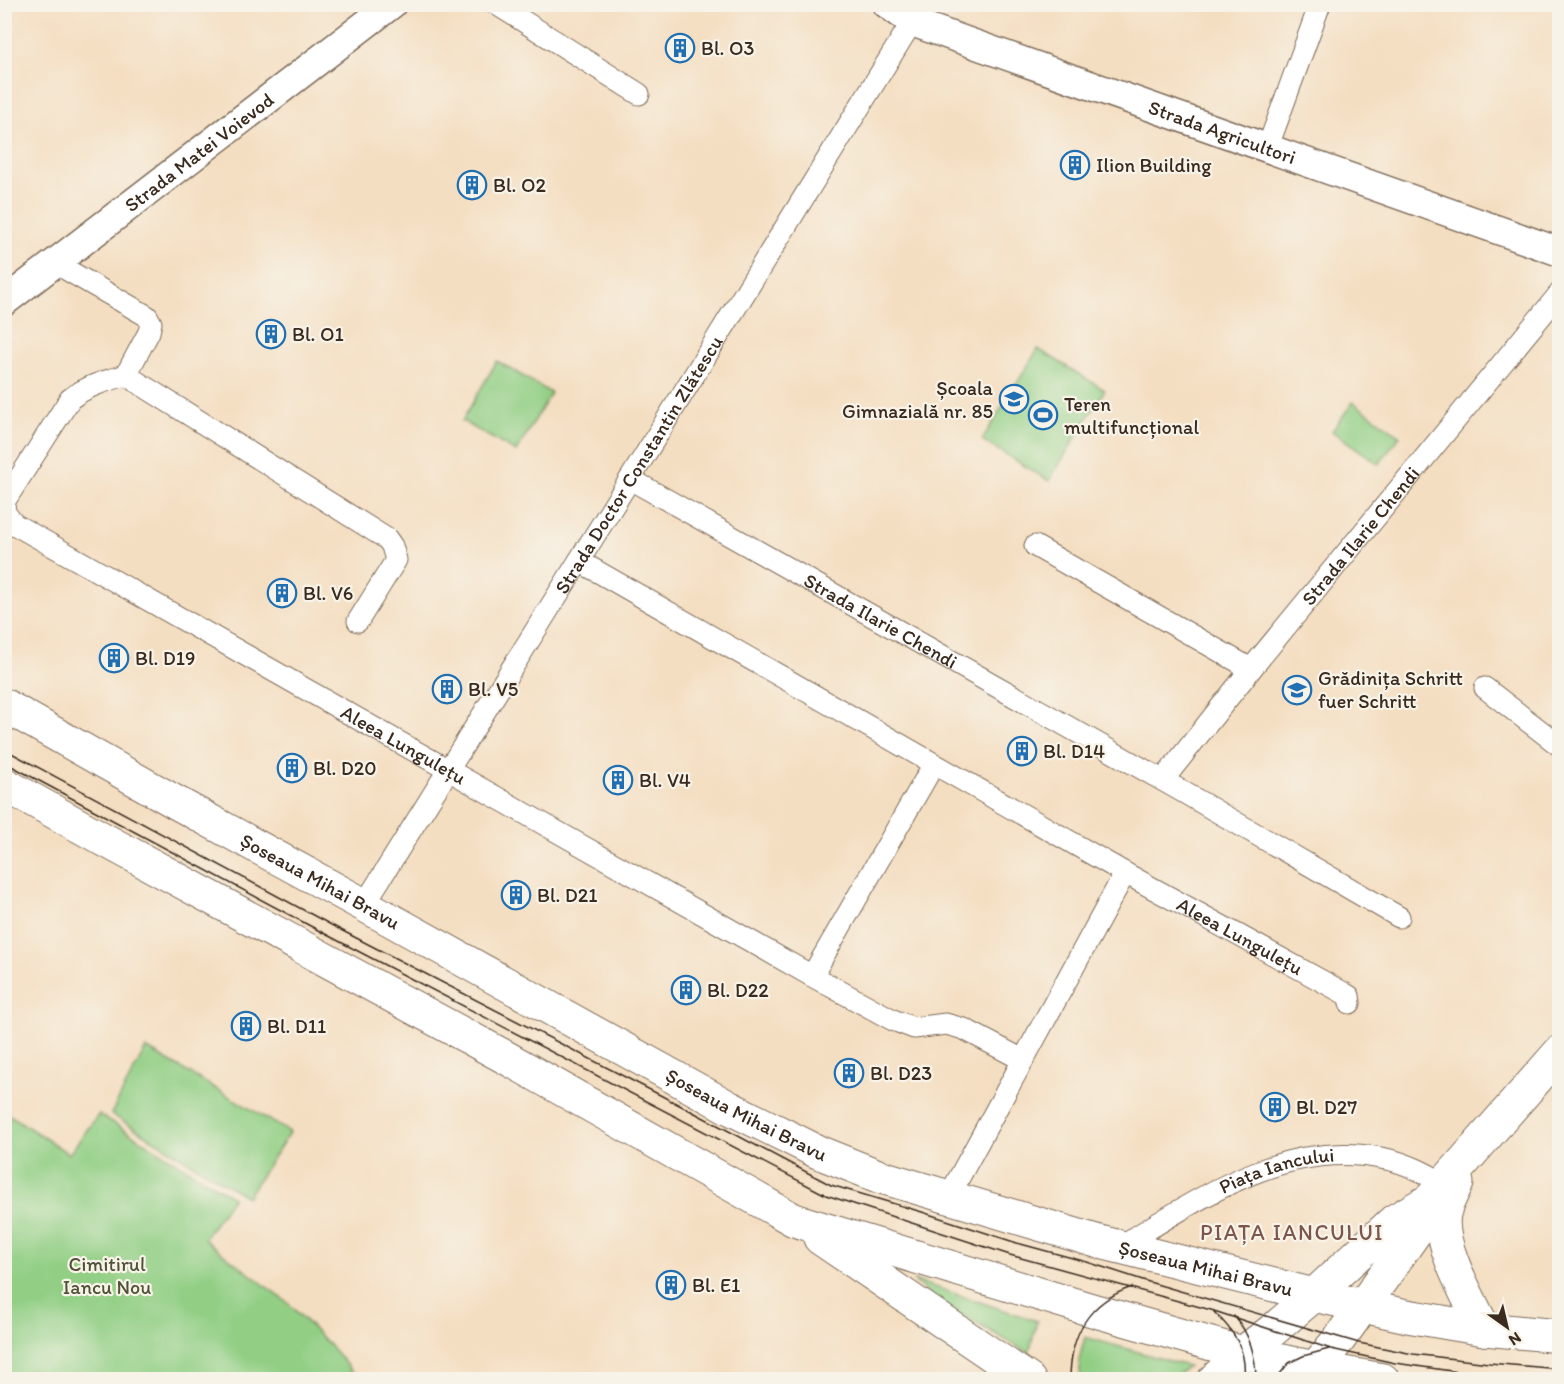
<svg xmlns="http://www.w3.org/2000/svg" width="1564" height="1384" viewBox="0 0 1564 1384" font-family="Itim,sans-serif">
  <rect width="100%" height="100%" fill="#f7f3e8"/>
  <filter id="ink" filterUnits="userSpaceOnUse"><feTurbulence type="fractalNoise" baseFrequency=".0167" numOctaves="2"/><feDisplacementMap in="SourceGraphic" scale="12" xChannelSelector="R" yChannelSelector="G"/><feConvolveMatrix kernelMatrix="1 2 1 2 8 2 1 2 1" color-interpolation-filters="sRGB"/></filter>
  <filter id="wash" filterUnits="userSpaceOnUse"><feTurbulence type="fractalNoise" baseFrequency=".008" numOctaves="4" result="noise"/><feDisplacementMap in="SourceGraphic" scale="24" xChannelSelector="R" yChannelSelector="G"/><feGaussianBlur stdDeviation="1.35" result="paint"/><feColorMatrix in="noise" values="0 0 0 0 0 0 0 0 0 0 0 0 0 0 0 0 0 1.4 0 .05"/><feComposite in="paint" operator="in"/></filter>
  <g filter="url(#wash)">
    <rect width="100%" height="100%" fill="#f4dec1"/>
    <path fill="#92cf85" stroke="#667c52" stroke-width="1.5" d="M1038,349L1105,390L1049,481L982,440Z
      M497,361L551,393L516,452L462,421Z
      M1353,402L1400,436L1379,464L1332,431Z
      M146,1048L290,1132L247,1197L111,1114Z
      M5,1112L69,1154L99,1114L233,1197L204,1239L288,1303L334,1350L358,1379H5Z
      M913,1280L1037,1321L1029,1353L938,1302Z
      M1085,1337L1188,1366L1173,1379H1081L1079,1360Z"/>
  </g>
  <g filter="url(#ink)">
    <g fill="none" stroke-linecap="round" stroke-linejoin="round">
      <g stroke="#7c6957" stroke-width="23">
        <g id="street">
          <path d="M496,4L639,94"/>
          <path d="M1267,149L1320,4"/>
          <path d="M126,375L387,539L392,546L396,560L358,621"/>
          <path id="s1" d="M630,479L1178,789L1399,917"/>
          <path d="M4,502L70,399C87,386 105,381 126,375L149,332L151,323L147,316L55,263"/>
          <path id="s2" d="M4,504L5,513L14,524L812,976L893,1020L914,1028L946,1024L964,1029L1023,1060"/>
          <path d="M1035,546L1251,669"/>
          <path id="s3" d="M579,561L1125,873L1342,992L1349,996L1350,1003"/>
          <path d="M1485,688L1560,746"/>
          <path id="s4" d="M1163,780L1251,669L1560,293"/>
          <path id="s5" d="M364,905L630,479L912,22"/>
          <path d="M812,976L934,764"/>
          <path d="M948,1198L1125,873"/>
          <path id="s6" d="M1119,1247C1201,1198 1285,1137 1386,1159C1407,1163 1427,1174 1445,1184"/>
        </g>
      </g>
      <g stroke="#7c6957" stroke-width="31">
        <g id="secondary">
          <path id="s7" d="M887,4L912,22L1560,252"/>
          <path id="s8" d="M4,302L392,4"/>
        </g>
      </g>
      <g stroke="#7c6957" stroke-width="35">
        <g id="primary">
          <path id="s9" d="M4,705L177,803L364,905L730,1108L818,1152L878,1176L1096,1241L1314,1295L1407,1316L1484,1329L1560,1336"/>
          <path d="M4,784L103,839L505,1057L794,1220L1092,1310L1243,1353L1315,1368L1383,1380"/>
          <path d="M1457,1183C1452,1193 1446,1204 1444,1214C1438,1246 1470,1300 1484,1329"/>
          <path d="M820,1238L1029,1380"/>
          <path d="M1214,1380L1243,1353L1273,1330L1314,1295L1394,1221L1430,1200"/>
          <path d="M1305,1380L1340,1338L1416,1231L1430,1200L1560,1052"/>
        </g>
      </g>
      <use href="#street" stroke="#fff" stroke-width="21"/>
      <use href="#secondary" stroke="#fff" stroke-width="28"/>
      <use href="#primary" stroke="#fff" stroke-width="33"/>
      <path stroke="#3b2a1e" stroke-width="1.5" d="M4,749L335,927L691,1111L831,1185L922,1212L1017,1243L1087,1262L1149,1282L1359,1343L1413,1354L1489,1363L1560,1369
        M4,762L329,936L826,1195L1010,1255L1211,1310L1331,1349L1395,1363L1487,1376L1531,1380
        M1214,1312C1235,1332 1247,1350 1244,1380
        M1234,1316C1250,1334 1256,1356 1256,1380
        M1070,1380C1070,1334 1088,1302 1132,1287
        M1275,1380L1289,1363L1303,1356L1329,1349"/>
    </g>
  </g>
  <defs>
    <g id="building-ring" transform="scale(1.5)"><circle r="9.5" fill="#f7f3e8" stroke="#1f6fb2" stroke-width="1.5"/><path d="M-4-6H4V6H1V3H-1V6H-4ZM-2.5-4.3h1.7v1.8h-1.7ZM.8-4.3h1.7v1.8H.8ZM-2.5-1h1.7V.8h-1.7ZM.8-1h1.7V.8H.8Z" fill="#1f6fb2"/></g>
    <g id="school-ring" transform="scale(1.5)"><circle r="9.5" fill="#f7f3e8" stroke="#1f6fb2" stroke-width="1.5"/><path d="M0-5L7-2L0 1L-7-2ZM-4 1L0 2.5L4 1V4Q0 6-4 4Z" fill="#1f6fb2"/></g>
    <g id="stadium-ring" transform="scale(1.5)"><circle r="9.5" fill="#f7f3e8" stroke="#1f6fb2" stroke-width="1.5"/><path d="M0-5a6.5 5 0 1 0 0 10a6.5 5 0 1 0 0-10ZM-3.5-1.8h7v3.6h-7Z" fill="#1f6fb2"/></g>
  </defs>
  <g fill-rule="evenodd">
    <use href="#building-ring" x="680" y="48"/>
    <use href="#building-ring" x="1075" y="165"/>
    <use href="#building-ring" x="472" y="185"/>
    <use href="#building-ring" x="271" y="334"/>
    <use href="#school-ring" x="1014" y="399"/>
    <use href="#stadium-ring" x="1043" y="415"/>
    <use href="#building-ring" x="282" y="593"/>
    <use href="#building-ring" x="114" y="658"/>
    <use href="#building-ring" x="447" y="689"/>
    <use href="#school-ring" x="1297" y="690"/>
    <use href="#building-ring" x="1022" y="751"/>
    <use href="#building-ring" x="292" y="768"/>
    <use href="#building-ring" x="618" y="780"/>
    <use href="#building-ring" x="516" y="895"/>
    <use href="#building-ring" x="686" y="990"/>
    <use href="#building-ring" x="246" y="1026"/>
    <use href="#building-ring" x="849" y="1073"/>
    <use href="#building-ring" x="1275" y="1107"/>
    <use href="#building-ring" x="671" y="1285"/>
  </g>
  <g text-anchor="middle" stroke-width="4.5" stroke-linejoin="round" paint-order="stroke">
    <g font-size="20" fill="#3b2a1e" stroke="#f7f3e8" text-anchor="start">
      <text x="701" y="55">Bl. O3</text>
      <text x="1096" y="172">Ilion Building</text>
      <text x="493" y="192">Bl. O2</text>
      <text x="292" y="341">Bl. O1</text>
      <text x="993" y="395" text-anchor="end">Școala<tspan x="993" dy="23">Gimnazială nr. 85</tspan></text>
      <text x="1064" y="411">Teren<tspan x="1064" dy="23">multifuncțional</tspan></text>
      <text x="303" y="600">Bl. V6</text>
      <text x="135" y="665">Bl. D19</text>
      <text x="1318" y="685">Grădinița Schritt<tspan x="1318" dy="23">fuer Schritt</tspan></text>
      <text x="468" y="696">Bl. V5</text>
      <text x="1043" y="758">Bl. D14</text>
      <text x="313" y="775">Bl. D20</text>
      <text x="639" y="787">Bl. V4</text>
      <text x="537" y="902">Bl. D21</text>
      <text x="707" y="997">Bl. D22</text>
      <text x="267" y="1033">Bl. D11</text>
      <text x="870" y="1080">Bl. D23</text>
      <text x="1296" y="1114">Bl. D27</text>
      <text x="692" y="1292">Bl. E1</text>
    </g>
    <g font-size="20" fill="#3b2a1e" stroke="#f7f3e8">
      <text dy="7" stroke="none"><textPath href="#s7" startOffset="360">Strada Agricultori</textPath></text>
      <text dy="7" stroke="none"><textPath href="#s8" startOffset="246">Strada Matei Voievod</textPath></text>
      <text dy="7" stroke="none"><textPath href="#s5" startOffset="519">Strada Doctor Constantin Zlătescu</textPath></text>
      <text dy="7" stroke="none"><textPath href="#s4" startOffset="314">Strada Ilarie Chendi</textPath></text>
      <text dy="7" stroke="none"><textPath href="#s1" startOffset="288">Strada Ilarie Chendi</textPath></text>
      <text dy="7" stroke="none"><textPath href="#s2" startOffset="471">Aleea Lungulețu</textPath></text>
      <text dy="7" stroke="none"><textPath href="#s9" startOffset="362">Șoseaua Mihai Bravu</textPath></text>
      <text dy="7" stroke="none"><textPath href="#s3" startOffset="760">Aleea Lungulețu</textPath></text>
      <text dy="7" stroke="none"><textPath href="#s9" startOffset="848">Șoseaua Mihai Bravu</textPath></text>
      <text dy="7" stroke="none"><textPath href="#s6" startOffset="177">Piața Iancului</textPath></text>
      <text dy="7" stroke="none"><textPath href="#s9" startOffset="1334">Șoseaua Mihai Bravu</textPath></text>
    </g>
    <g font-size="20" fill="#515338" stroke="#f7f3e8">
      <text x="107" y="1271">Cimitirul<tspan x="107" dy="23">Iancu Nou</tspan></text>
    </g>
    <g font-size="22" letter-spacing="1.5" fill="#7c554c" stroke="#f7f3e8">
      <text x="1292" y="1240">PIAȚA IANCULUI</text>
    </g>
  </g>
  <rect width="1564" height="1384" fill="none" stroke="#f7f3e8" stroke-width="24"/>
  <g transform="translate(1507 1327) rotate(146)" stroke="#f7f3e8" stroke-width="4.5" paint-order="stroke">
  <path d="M0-4.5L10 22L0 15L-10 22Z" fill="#3b2a1e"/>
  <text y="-9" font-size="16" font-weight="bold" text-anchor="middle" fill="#3b2a1e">N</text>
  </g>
</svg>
